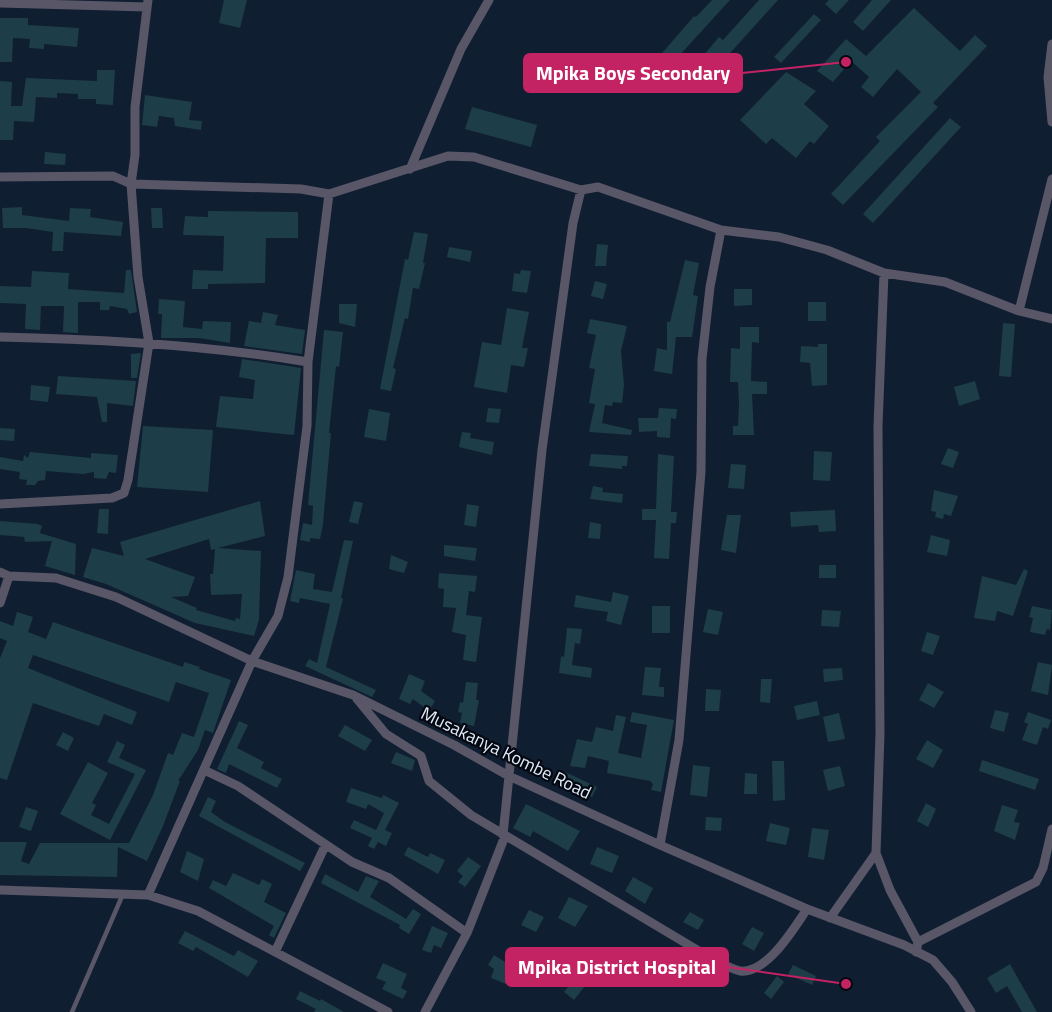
<svg xmlns="http://www.w3.org/2000/svg" width="1052" height="1012" viewBox="0 0 1052 1012" font-family="'Titillium Web',sans-serif">
  <rect width="100%" height="100%" fill="#101e31"/>
  <path fill="#1d3d48" fill-rule="evenodd" d="M224,0H247L240,28L219,23Z
    M712,0H730L668,68L657,59L694,16L696,17Z
    M759,0H778L694,93L681,82L719,37L723,40Z
    M829,0H849L836,14L825,4Z
    M872,0H891L863,31L853,22Z
    M914,8L960,51L975,35L987,46L933,103L938,107L843,205L831,194L880,141L876,137L921,92L897,69L873,97L861,87L869,77L851,61L833,82L817,71L846,39L866,56Z
    M814,14L821,20L781,63L774,57Z
    M0,18H28V25L79,28L77,47L44,44V49L29,48L30,39L13,38L12,62H0Z
    M97,70H115L113,105L96,104V99H78V94L57,93V98L36,97L34,122L14,121L13,140H0V81L12,82L11,106H22L26,78L97,81Z
    M786,72L816,91L804,104L829,126L814,144L810,141L796,158L772,138L766,144L740,120Z
    M145,95L192,102L189,120L202,121L201,130L175,126L174,118L159,116L157,127L142,125Z
    M472,107L537,125L531,147L465,129Z
    M950,118L961,127L873,223L863,214Z
    M45,152L66,154L65,165L44,164Z
    M22,207V215L69,221L70,208L91,209L90,217L123,222L121,236L64,232L63,251H52L53,232L26,228H3L2,208Z
    M151,208H162L163,228H152Z
    M208,211L298,212V238H266L265,283L208,284V289H192L193,270L223,271L224,236L183,235L185,216L208,217Z
    M414,232L428,234L423,263H425L419,289L413,288L408,319L405,318L393,368L396,369L391,391L380,389L405,259L408,260Z
    M597,244L608,245L606,266H595Z
    M449,247L472,251L470,262L447,257Z
    M685,260L699,263L693,295L698,296L692,337H676L672,374L654,371L657,348L667,350V322H670Z
    M126,270H131L137,312L129,314L127,309L110,306L109,310H100V302H78V333L63,332L64,306H41L40,330L25,329L26,304L0,303V286L31,287L32,271L69,273L68,289L124,293Z
    M521,270L531,271L527,293L512,291L514,273L520,274Z
    M595,281L607,284L603,299L591,296Z
    M734,289H752V305L734,306Z
    M159,299L185,301L183,327L202,329L203,321L231,322L230,343L199,338H161L162,314H158Z
    M808,302H826V321H808Z
    M339,304H357L355,327L339,323Z
    M507,308L529,312L522,348H528L524,367L511,365L507,393L474,387L482,342L501,345Z
    M263,312L278,315L275,325L305,330L302,354L244,346L249,321L261,323Z
    M590,319L627,326L621,351L624,385L622,403L613,402L612,406L605,405L602,423L632,430L631,435L589,432L595,404L589,403L595,369L589,368L596,335L587,333Z
    M1003,323L1015,324L1011,377L999,376Z
    M740,327H759V343L752,342L751,381L767,382V394H752L754,435H733V426H738L739,404L738,382H730L731,348L740,349Z
    M324,330L343,332L339,367L336,366L329,433H331L323,524L320,539L310,538V542L300,540L303,523L312,525L313,506L308,505Z
    M818,344H827V385L812,386L810,363L800,362L801,346L818,347Z
    M141,353L137,378H131V354Z
    M242,359L301,368L294,435L216,427L220,396L253,399L255,380L239,377Z
    M58,376L136,381L133,406L107,403V422H102L97,397L56,394Z
    M975,381L980,399L959,406L954,387Z
    M31,385L50,387L48,402L30,400Z
    M488,408L501,409L499,423L486,422Z
    M659,408L677,409L676,419L671,418L670,438L657,437V431L639,432L638,418H658Z
    M369,409L390,413L386,441L364,437Z
    M143,426L213,430L208,492L137,487Z
    M0,428L15,429L14,441L0,440Z
    M462,432L471,433L470,438L494,442L492,455L459,447Z
    M948,448L959,452L953,468L941,464Z
    M814,451L832,452L830,481L813,480Z
    M30,452L91,458V453L118,455L116,473L109,472L106,479L94,478V472L83,474L46,471L45,480L38,481L35,485H26L27,480L19,479L20,472L0,469V457L23,461L24,455L28,458Z
    M591,454L628,456L627,466H622V469L589,466Z
    M658,454L674,456L671,512H677L676,523H671L669,559L654,558L656,520H642V509H656Z
    M731,464L746,465L744,489L728,488Z
    M593,486L603,488L602,492L623,494L622,503L590,499Z
    M934,490L958,496L951,516L944,514L943,519L935,517L936,512L931,511Z
    M260,501L265,536L218,548L261,551L259,620L254,636L195,623L106,584L83,577L92,548L124,556L120,542ZM209,539L211,550L215,549L213,574H210L211,595L242,594L240,619L236,618L235,621L196,610L197,608L171,597L188,596L195,577L145,559Z
    M354,501L363,503L358,524L349,522Z
    M467,504L479,506L476,527L464,525Z
    M99,509H109L108,534L97,533Z
    M835,510L836,531L819,532L818,525L791,527L790,512Z
    M727,515H741L736,553L721,550Z
    M0,521L38,524L42,526L40,533L76,544L75,575L45,566L52,541L25,542L24,537L0,535Z
    M590,522L601,524L600,539L588,538Z
    M931,535L950,540L947,556L927,552Z
    M344,540L353,541L341,598L343,599L326,667L376,690L372,697L305,666L309,659L317,663L330,604L300,598L299,603L290,601L296,570L315,574L313,589L332,592Z
    M444,545L477,548L475,561L444,556Z
    M391,555L408,562L404,573L389,569Z
    M819,565H836V578H819Z
    M1024,569L1028,571L1013,616L997,611L995,621L974,618L982,576L1016,585Z
    M439,573L477,576L475,592L469,591L466,615L482,617L476,662L463,660L466,635L452,632L456,608L443,607L444,589L438,588Z
    M613,592L629,596L621,625L606,621L608,612L574,607L576,595L611,602Z
    M652,606H670V633H652Z
    M1032,606L1052,610L1050,630L1047,629L1045,635L1030,632L1033,618L1029,617Z
    M708,609L723,612L718,635L703,632Z
    M822,610L841,611L839,627L821,626Z
    M17,612L33,617L28,632L46,639L53,622L183,667L184,662L200,667L199,669L231,680L213,733L205,730L198,750L178,781H180L163,826L147,861L118,847L117,877L0,875V842H27L21,861L29,864L40,843H129L153,795L168,753L173,755L182,733L194,737L209,693L176,682L169,702L33,655L28,668L137,712L132,725L104,714L99,726L33,703L7,780L0,778V658L7,641L0,638V621L13,626Z
    M567,628L582,629L580,644L575,643L572,665L592,668L591,678L559,673L561,656L564,657Z
    M927,632L940,636L933,655L921,651Z
    M1038,662L1052,665L1048,695L1031,691Z
    M645,667L661,668L659,687H664V697L642,695Z
    M842,668L843,680L824,682L823,669Z
    M409,674L425,681L421,691L435,701L429,711L413,699L410,704L399,699Z
    M761,679H772L770,703L760,702Z
    M466,682L478,683L476,700H479L474,726L460,723L462,713L458,712L460,702L463,703Z
    M928,683L944,692L934,708L919,700Z
    M706,689L721,690L719,711H705Z
    M817,701L820,715L797,720L794,706Z
    M995,710L1009,713L1004,732L990,728Z
    M632,712L674,720L661,792L651,790L653,784L650,781L607,773L609,761L588,756L585,768L570,766L577,739L592,742L596,727L613,731L616,715L626,717L618,753L641,758L647,725L630,722Z
    M1028,712L1051,720L1048,729L1043,727L1037,745L1022,740L1028,724L1024,722Z
    M839,713L845,739L828,742L823,717Z
    M239,721L248,725L237,748L264,762L261,768L282,779L277,788L229,764L226,773L217,769Z
    M345,725L372,740L365,751L338,736Z
    M63,732L74,738L68,751L56,745Z
    M927,740L943,750L933,768L916,759Z
    M117,741L125,745L119,758L146,770L110,840L60,814L88,762L108,773L92,803L96,805L91,815L109,824L135,774L107,762Z
    M396,752L415,760L412,771L391,763Z
    M982,760L1039,779L1035,790L979,771Z
    M772,761H784L785,800L773,801Z
    M693,765L710,767L707,797L690,795Z
    M840,766L845,786L828,791L823,770Z
    M565,772L597,787L592,797L560,782Z
    M745,773L757,774V794H744Z
    M351,788L382,798L383,795L399,803L385,830L392,833L386,846L378,842L374,849L368,846L372,838L350,828L354,820L376,830L384,813L368,804L366,809L346,802Z
    M208,797L216,801L211,812L225,822L305,863L300,871L199,816Z
    M926,803L936,809L928,827L917,821Z
    M526,804L580,831L568,851L533,831L530,837L513,828Z
    M1002,805L1018,810L1014,822L1020,823L1015,840L994,831Z
    M26,807L38,811L31,831L19,827Z
    M706,817L722,818L721,831L705,830Z
    M770,823L790,828L786,845L766,841Z
    M812,828L829,830L824,860L808,857Z
    M408,847L428,857L430,853L445,860L438,874L404,855Z
    M597,847L619,856L612,873L590,864Z
    M187,851L204,859L198,881L180,872Z
    M468,857L481,866L465,887L458,882L463,876L457,871Z
    M233,873L259,885L262,879L272,884L264,902L286,913L274,938L269,935L274,926L209,888L213,880L226,886Z
    M325,874L358,892L366,876L379,881L370,897L406,919L413,909L421,914L409,934L399,928L400,925L321,883Z
    M633,877L653,888L645,904L625,891Z
    M569,897L588,906L575,927L558,918Z
    M529,910L544,917L536,932L521,925Z
    M690,912L704,920L698,930L683,922Z
    M432,926L448,933L441,948L434,945L431,953L422,950Z
    M752,927L764,933L754,951L742,944Z
    M185,931L234,956L238,950L258,961L248,977L196,947L193,951L178,943Z
    M515,949L525,954L516,972L511,970L506,984L491,978L494,969L488,965L494,955L508,964Z
    M383,963L407,974L401,988L407,991L403,999L382,989L386,982L376,978Z
    M1010,964L1037,1012H1022L1007,986L996,993L987,978Z
    M793,965L816,976L812,985L788,974Z
    M777,976L784,982L771,999L764,993Z
    M575,978L585,986L574,1000L564,992Z
    M300,991L320,1001L321,999L344,1012H314L316,1009L296,999Z"/>
  <g fill="none" stroke-linecap="round" stroke-linejoin="round">
    <path stroke="#585667" stroke-width="4.5" d="M72,1012L123,894"/>
    <path stroke="#585667" stroke-width="9" d="M0,3L147,7
      M1052,44L1048,77L1052,122
      M410,169L461,49L489,0
      M0,177L113,176L131,184L301,189L329,194L448,156L474,157L581,190L598,187L721,230L779,237L827,250L884,273L945,282L1019,311L1052,319
      M884,273L878,426L880,734L876,853L890,890L918,942L916,952
      M1019,311L1052,179
      M0,337C103,339 206,345 308,362
      M0,504L112,498L124,493L128,480L149,343L138,277L131,184L135,155V107L148,0
      M0,572L9,576L56,578L116,597L252,661L353,695L454,745L509,776L660,845L807,909L904,945L933,960L952,982L971,1012
      M0,603L9,576
      M357,699L386,734L421,756L429,781L471,815L714,960C722,964 732,969 740,971C767,974 794,928 807,909
      M204,770L238,786L352,862L389,878L467,933
      M660,845L679,740L701,472L702,359L710,287L721,230
      M0,890L148,895L198,911L388,1012
      M148,895L252,661L278,616L288,577L307,426L308,362L329,194
      M830,918L876,853
      M918,942L1036,882L1043,868L1052,829
      M275,952L325,846
      M425,1012L467,933L505,836L503,835L542,450L573,223L581,190"/>
  </g>
  <g text-anchor="middle" stroke-width="4.5" stroke-linejoin="round" paint-order="stroke">
    <g font-size="18" fill="#e1ebf9" stroke="#040810">
      <text transform="translate(506 753) rotate(26)" y="6">Musakanya Kombe Road</text>
    </g>
  </g>
  <path fill="none" stroke="#c42363" stroke-width="2" d="M846 62L742 73M846 984L728 967"/>
  <g fill="#c42363" stroke="#040810" stroke-width="2">
    <circle cx="846" cy="62" r="6"/>
    <circle cx="846" cy="984" r="6"/>
  </g>
  <g fill="#c42363" stroke="#c42363" stroke-width="2">
    <rect x="524" y="54" width="218" height="38" rx="6"/>
    <rect x="506" y="948" width="222" height="38" rx="6"/>
  </g>
  <g font-size="20" text-anchor="middle" font-weight="bold" fill="#fff">
    <text x="633" y="80">Mpika Boys Secondary</text>
    <text x="617" y="974">Mpika District Hospital</text>
  </g>
</svg>
